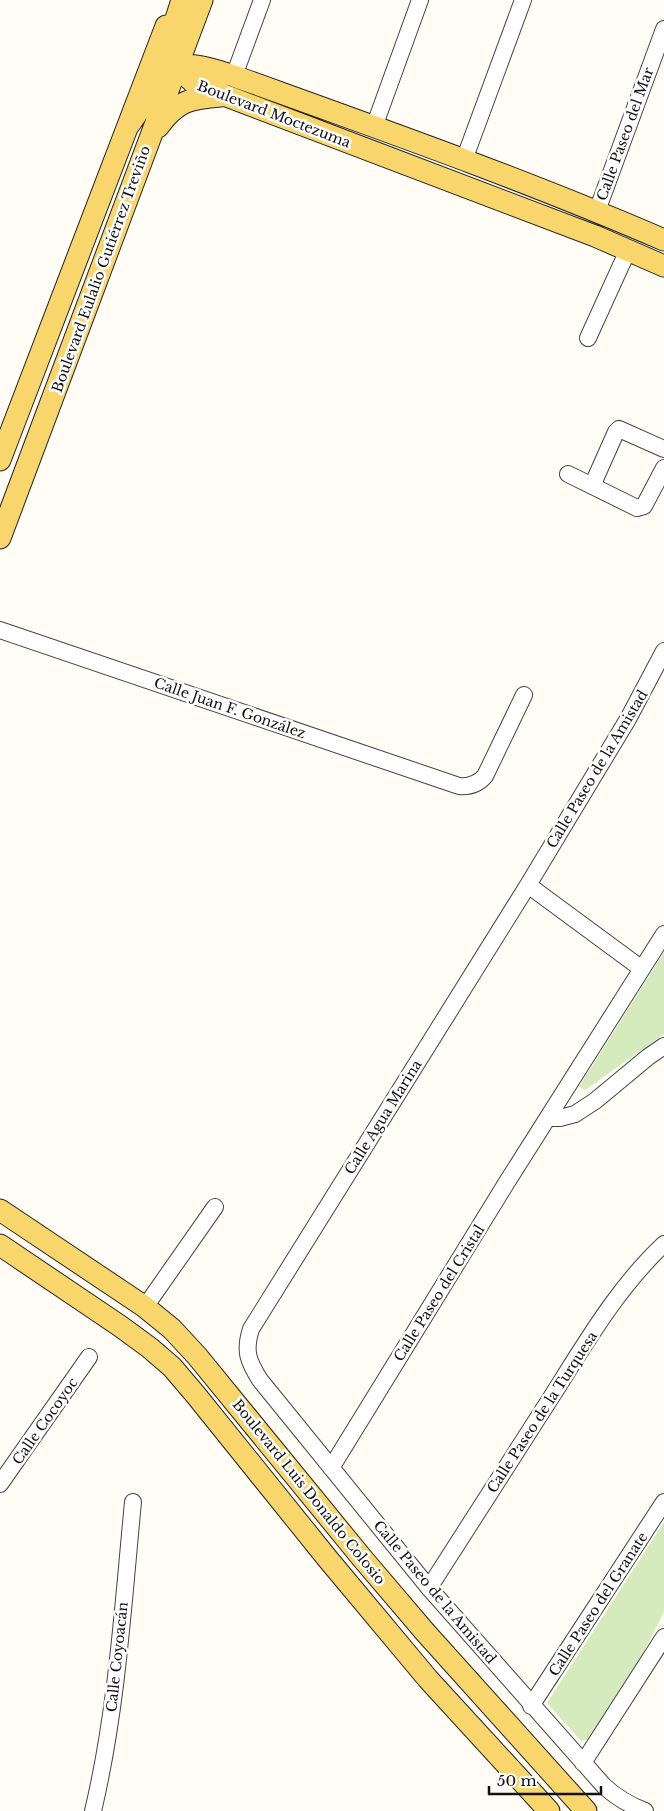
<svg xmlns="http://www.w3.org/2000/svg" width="664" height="1811" viewBox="0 0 664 1811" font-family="'Libre Baskerville',serif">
  <rect width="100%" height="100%" fill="#fffdf5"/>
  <path fill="#d5ebbd" d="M664,952V1034L585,1090L579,1087Z
    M664,1522V1612L630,1679L592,1739L581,1741L547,1703Z"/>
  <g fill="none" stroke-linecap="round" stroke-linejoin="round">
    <g stroke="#444" stroke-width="18">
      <path id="minor" d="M234,76L262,0
        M374,127L420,0
        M464,160L523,0
        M597,211L664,29
        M588,338L628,250
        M568,474L637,508L644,506L664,468
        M592,486L616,432L619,429L664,449
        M0,630L459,786C470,787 478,784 485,776L524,695
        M528,885L642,969
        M548,1118H560L575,1114L595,1101L648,1057L664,1046
        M145,1307L215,1207
        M331,1468L507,1182L664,934
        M0,1484L89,1357
        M429,1588C470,1524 511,1460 552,1396C585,1344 618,1287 664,1244
        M531,1706L664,1502
        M583,1763L664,1637
        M93,1811C117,1710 123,1605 133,1502
        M645,1811C629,1805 617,1798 604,1786L429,1588L260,1380C248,1361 244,1351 251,1329L528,885L628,719L664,651"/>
    </g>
    <g stroke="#222" stroke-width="23">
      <path id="major" d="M182,0C176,20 163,48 178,67C183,73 189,79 195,84L595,236L664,266
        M129,125C140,111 147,94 158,79C176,55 211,69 234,76C378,128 523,179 664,240
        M158,127C177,101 190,98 221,96
        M0,460L166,26
        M0,538L202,0
        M0,1210L145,1307L172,1329L197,1356L362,1558L425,1632L586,1811
        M0,1245L120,1326L150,1348L172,1367L195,1394L327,1558L428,1679L549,1811"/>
    </g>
    <use href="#minor" stroke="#fff" stroke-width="16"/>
    <use href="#major" stroke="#f9d66b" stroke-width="21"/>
  </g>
  <g text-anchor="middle" stroke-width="5" stroke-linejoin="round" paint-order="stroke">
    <g font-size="14" fill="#111" stroke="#fff">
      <text transform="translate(274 114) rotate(21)" y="5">Boulevard Moctezuma</text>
      <text transform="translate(625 134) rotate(-70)" y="5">Calle Paseo del Mar</text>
      <text transform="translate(101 269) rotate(-70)" y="5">Boulevard Eulalio Gutiérrez Treviño</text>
      <text transform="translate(230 708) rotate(19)" y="5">Calle Juan F. González</text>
      <text transform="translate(597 769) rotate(-59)" y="5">Calle Paseo de la Amistad</text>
      <text transform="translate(383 1117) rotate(-58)" y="5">Calle Agua Marina</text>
      <text transform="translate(439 1293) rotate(-58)" y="5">Calle Paseo del Cristal</text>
      <text transform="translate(542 1412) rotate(-57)" y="5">Calle Paseo de la Turquesa</text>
      <text transform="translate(45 1421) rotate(-55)" y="5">Calle Cocoyoc</text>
      <text transform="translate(309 1492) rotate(51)" y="5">Boulevard Luis Donaldo Colosio</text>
      <text transform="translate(435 1592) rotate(50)" y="5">Calle Paseo de la Amistad</text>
      <text transform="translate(598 1604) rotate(-57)" y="5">Calle Paseo del Granate</text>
      <text transform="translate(117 1657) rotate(-84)" y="5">Calle Coyoacán</text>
    </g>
  </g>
  <path d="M489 1786v8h112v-8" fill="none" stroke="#111111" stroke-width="2.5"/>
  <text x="497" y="1786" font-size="15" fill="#111111" stroke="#ffffff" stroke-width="4" paint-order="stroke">50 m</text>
</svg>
